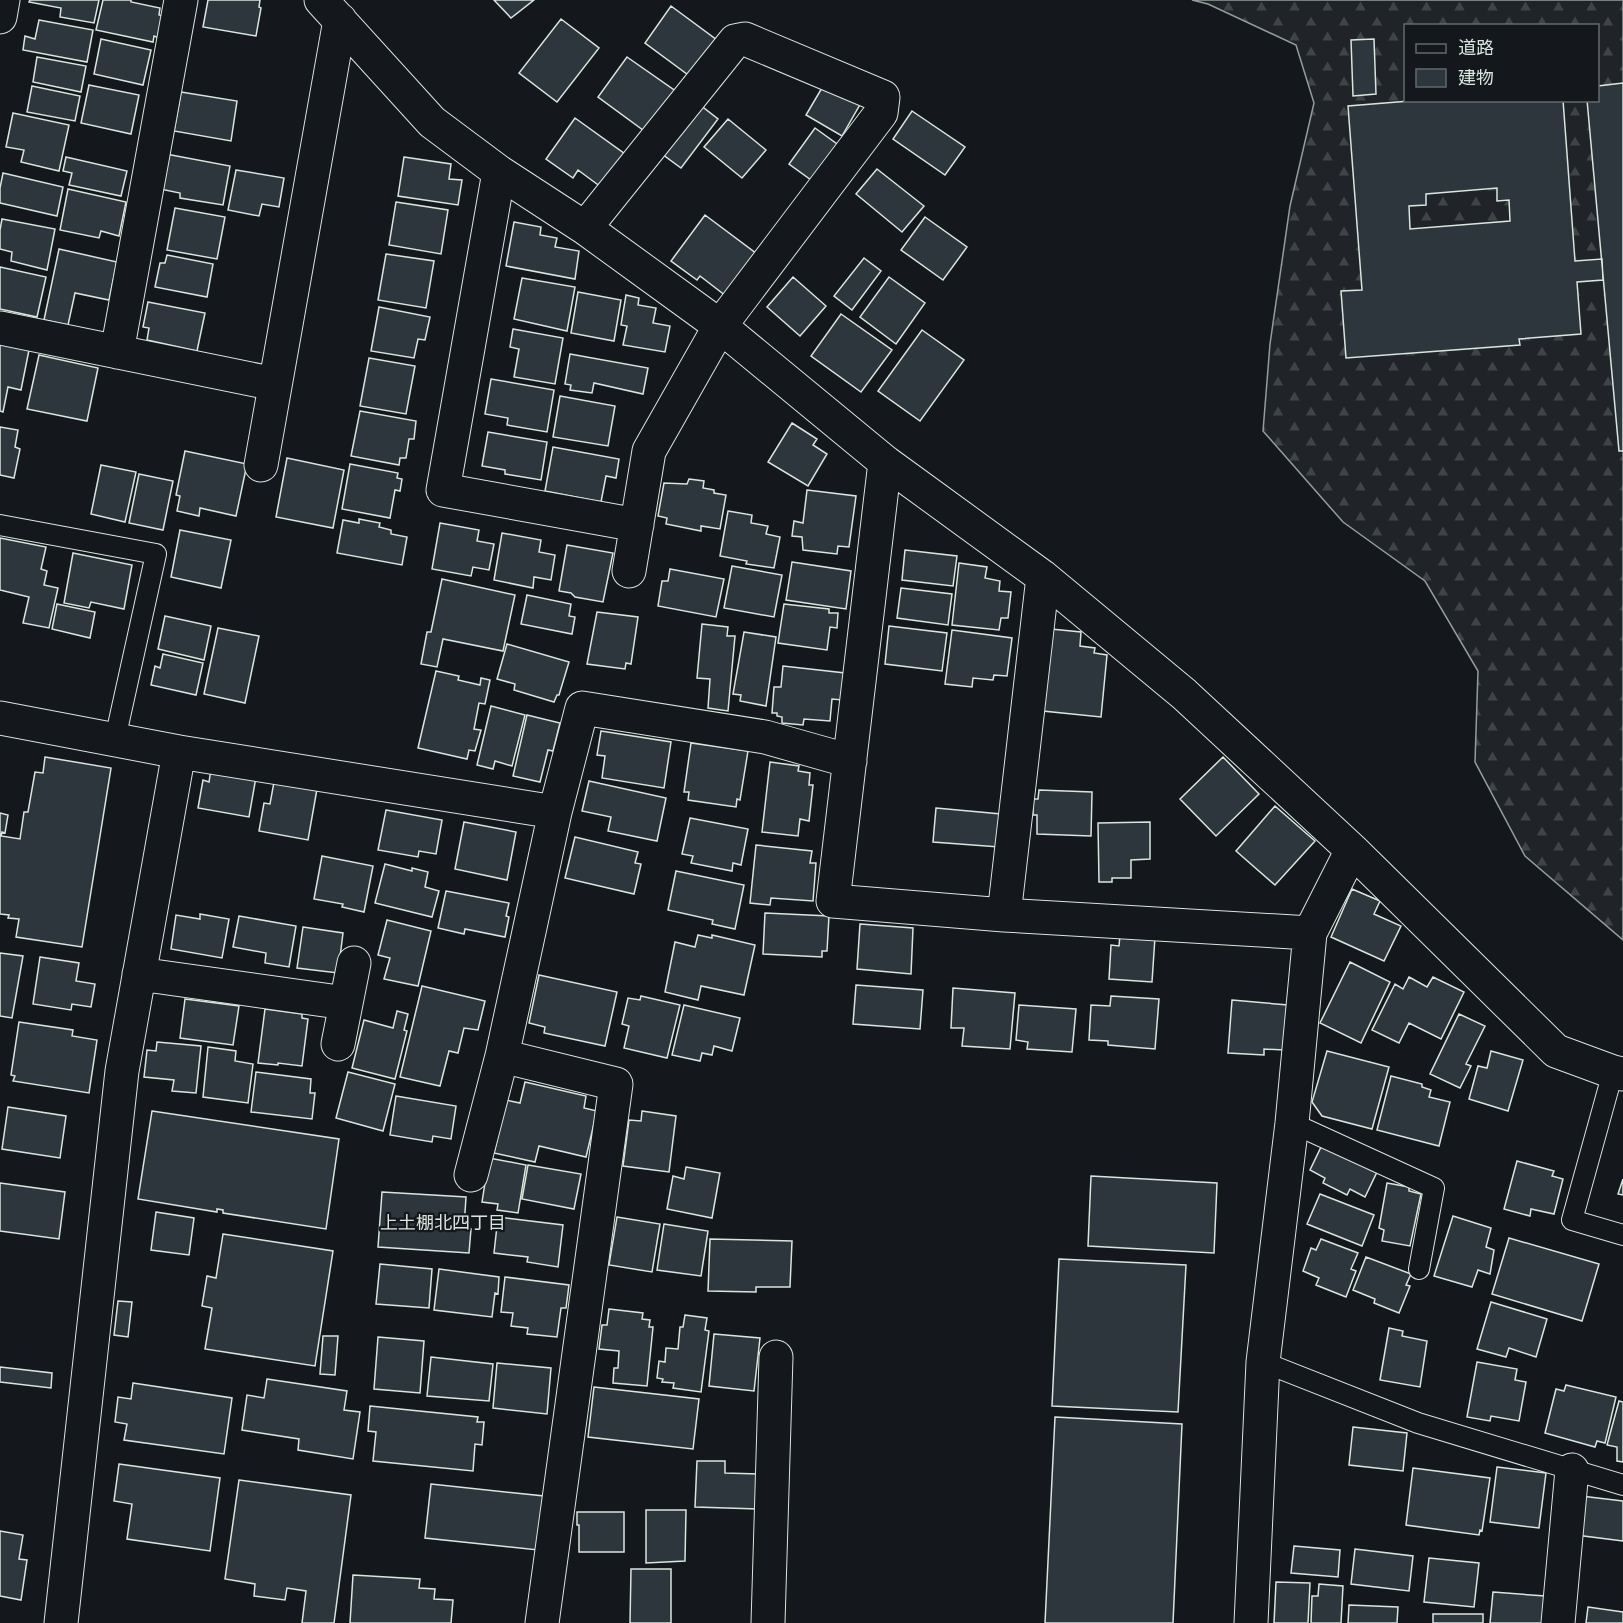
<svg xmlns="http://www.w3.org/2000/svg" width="1623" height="1623" viewBox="0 0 1623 1623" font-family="Figtree,'Noto Sans JP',sans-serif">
  <defs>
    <pattern id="forest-firs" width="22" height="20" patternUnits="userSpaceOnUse" patternTransform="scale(1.5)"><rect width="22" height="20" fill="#202428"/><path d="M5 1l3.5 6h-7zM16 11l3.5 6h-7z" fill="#404447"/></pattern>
  </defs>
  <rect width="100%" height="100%" fill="#14181c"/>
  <path fill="url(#forest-firs)" stroke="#939e99" stroke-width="1.5" fill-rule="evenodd" d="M1192,0H1623V940L1525,856L1475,762L1478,671L1425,581L1343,522L1263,431L1270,344L1290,206L1314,103L1296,45L1208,4ZM1406,26H1598V100H1406Z"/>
  <path fill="#2c363c" stroke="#d8e6dc" stroke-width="1.5" fill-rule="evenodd" d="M30,0H99L94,23L60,17L61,8L29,2Z
    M103,0H131V2L160,8L159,15L164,16L159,38L154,36L153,42L96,30Z
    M208,0H260L259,7L261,8L256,36L203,27Z
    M494,0H534L511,18Z
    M671,6L721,43L695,80L645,43Z
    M561,19L599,48L557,102L519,73Z
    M39,20L93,30L87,62L23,50L25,36L35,39Z
    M101,39L151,50L143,85L94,74Z
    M1374,39L1376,94L1353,96L1351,40Z
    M37,57L86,66L81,92L33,82Z
    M627,57L677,92L647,133L598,97Z
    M826,81L862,101L842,136L806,115Z
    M1623,83V451H1619L1587,100H1598V86Z
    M89,85L139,95L131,134L81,123Z
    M32,86L80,96L75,121L27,112Z
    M181,92L237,101L231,141L174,131Z
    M1422,100H1563L1575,261L1602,259L1603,280L1577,282L1581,334L1519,339L1520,345L1346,358L1341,291L1362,290L1348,106ZM1497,188V201L1509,200L1510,221L1410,229L1409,206L1426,205V194Z
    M695,101L718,119L681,168L658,151Z
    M912,111L965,147L945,175L893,139Z
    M13,113L69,125L59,171L21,162L24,150L6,147Z
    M575,118L625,154L601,187L578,170L573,178L546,159Z
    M728,119L766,150L742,178L704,147Z
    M815,128L844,149L818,185L789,164Z
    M166,154L230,166L223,205L180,198V193L160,189Z
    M66,157L127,171L121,196L69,185L72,173L63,171Z
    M404,157L451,164L449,179L462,180L458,205L398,196Z
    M877,169L924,206L902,232L856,194Z
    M236,170L284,178L279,207L262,204L259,216L228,210Z
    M3,173L63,187L57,216L0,203V188Z
    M68,189L126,202L119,236L101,231L99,238L60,230Z
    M396,202L448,210L441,254L389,245Z
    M175,208L225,217L217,259L167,250Z
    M705,215L757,254L726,296L700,276L697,280L671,261Z
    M925,217L967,247L943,280L901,250Z
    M2,219L55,229L47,270L11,261L12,252L0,249V230Z
    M514,222L541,227L540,235L557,238L555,247L579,251L575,279L506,266Z
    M59,249L117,262L109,300L75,293L68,325L44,320Z
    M386,254L434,261L426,308L378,300Z
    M167,255L213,264L207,297L155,287L160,263H165Z
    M864,258L881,271L852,310L834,296Z
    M0,267L46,277L37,317L0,309Z
    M793,277L826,306L800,336L767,307Z
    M889,277L925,303L896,344L860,317Z
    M522,278L575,287L567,331L514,319Z
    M578,292L621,300L614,341L571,333Z
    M626,295L639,298L638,305L656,308L653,323L670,326L665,352L623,345L627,326L621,325Z
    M148,302L205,313L197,351L147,340L149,328L143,327Z
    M379,307L430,317L425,340L418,339L414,358L371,351Z
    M841,314L892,350L861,392L811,356Z
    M513,329L563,338L555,384L514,377L519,349L510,347Z
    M922,330L964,360L920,421L878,391Z
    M0,344L29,350L21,390L8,387L3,412L0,411Z
    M570,354L648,368L643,394L594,383L592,393L570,390L571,385L565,384Z
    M39,355L98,368L87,421L27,409Z
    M369,358L415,366L406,414L360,406Z
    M491,379L554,390L547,432L507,425L508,418L485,414Z
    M560,396L615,406L608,446L553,437Z
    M360,411L416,421L414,439H409L406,458H400L399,465L351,456Z
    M792,423L817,439L813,445L827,454L808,486L768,462Z
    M0,427L18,430L15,447L20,449L14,478L0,475Z
    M488,432L547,442L541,480L505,474V470L482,466Z
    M553,447L619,459L616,478L606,476L601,502L545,491Z
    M185,451L247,464L236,516L200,508L199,516L177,511L180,496L176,495Z
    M287,458L344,470L333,528L276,517Z
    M350,464L398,473L397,478L402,479L400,491L395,490L390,518L342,509Z
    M101,465L136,472L125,522L91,514Z
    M139,474L173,481L163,530L129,523Z
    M689,479L704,481L703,488L714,490V493L726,495L720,529L701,526V531L666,524L667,518L658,516L664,483L687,484Z
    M807,490L856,496L849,547L838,546L837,554L803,550L802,537L792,536L794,521L803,523Z
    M728,511L752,515L751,523L768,526L766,534L780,537L774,568L746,564L747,561L720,556Z
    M359,519L380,523L379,527L391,530V534L407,537L402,565L337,553L343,520L359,523Z
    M440,523L479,530L477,541L494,544L489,570L473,567L471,576L432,569Z
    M180,530L231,540L221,588L171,577Z
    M502,533L541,540L539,552L555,555L551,580L534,577L533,588L494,580Z
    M0,538L46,547L41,569L47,571L44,585L58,588L49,628L23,623L29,597L0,590Z
    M567,545L613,553L603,602L575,597L571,593L559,591Z
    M905,550L957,556L953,586L902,580Z
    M73,553L132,565L124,609L91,602L89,608L64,603Z
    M792,562L851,571L846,609L786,600Z
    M959,563L987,567L985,578L1000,581L999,591L1011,592L1008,618H1001L999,630L952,625Z
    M732,566L782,575L774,617L724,608Z
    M670,569L724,579L716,617L658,606L662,581H668Z
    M442,579L515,595L503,651L443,639L437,667L421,664L427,632H431Z
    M901,588L952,594L948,625L897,618Z
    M527,595L571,604L569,616L575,617L572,634L521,624Z
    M57,604L95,612L90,638L52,629Z
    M784,604L829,609V613H838L837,628L830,627L827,650L778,643Z
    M597,612L638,617L631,664L626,663L625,669L587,664Z
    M165,616L211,626L204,660L158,649Z
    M702,624L728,627L727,636H735L728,711L708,708L710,679L697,678Z
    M889,626L947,633L942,671L885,664Z
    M218,628L259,636L245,703L204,694Z
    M1051,629L1081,632L1080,646L1095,648L1094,653L1107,655L1101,717L1043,711Z
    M952,630L1012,638L1007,676L994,675L993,680L973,678L972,687L945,684Z
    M744,632L776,637L766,706L740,701L741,695L733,694Z
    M507,644L569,662L559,695H557L554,702L514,690L515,684L497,679Z
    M163,654L203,663L196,695L151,685L155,666L160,668Z
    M783,666L845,673L842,700L832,699L830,721L804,719L803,725L782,723V717L777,716V713H772L774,687H781Z
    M436,671L459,676L458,680L480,685L481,678L490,680L485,704L479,703L474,729L481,730L475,751L469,750L467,759L418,748Z
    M491,706L525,715L512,766L495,761L493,769L477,765Z
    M527,715L560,723L553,751L548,750L540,782L513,776Z
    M601,731L671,742L664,788L602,778L605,756L597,755Z
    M691,743L748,751L740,800L737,799L736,807L688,800L689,792H684Z
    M45,757L111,768L82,947L16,937L19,919L8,918L9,915L0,914V813L8,815L5,833L2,832L1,836L20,839L24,812H28L35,772L43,773Z
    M1223,757L1259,794L1216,836L1180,799Z
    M770,762L799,766L798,771L810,773L809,785H813L809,821L800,819L798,836L762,832Z
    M211,769L256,777L249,817L198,808L203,780L209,782Z
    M589,781L666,798L657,841L608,831L611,817L582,811Z
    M274,782L317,789L308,840L259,831L264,803L270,804Z
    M1039,790L1092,792L1091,836L1037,834V815H1033V799H1038Z
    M1275,806L1315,841L1275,885L1236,851Z
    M936,808L1001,814L999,847L933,842Z
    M386,810L442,820L436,854L419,851L418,857L378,850Z
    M690,818L748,829L741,865L733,863L732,871L691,863L693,856L682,854Z
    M464,822L516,832L507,880L455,869Z
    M1150,822V859L1131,860V878H1112V882H1099L1098,823Z
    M575,837L638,852L635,863L641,864L634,894L565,878Z
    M756,845L812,851L810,863H816L813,901L771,898L770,905L750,903Z
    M322,856L373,866L364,912L342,907L343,904L314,899Z
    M385,864L412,871V868L428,872L425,887L439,891L432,917L375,903Z
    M676,871L744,885L735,929L712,924L713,920L668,910Z
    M1352,889L1380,901L1374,914L1401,926L1384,961L1331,937Z
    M446,891L509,903L506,916L509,917L505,937L465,929L464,934L438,928Z
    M765,913L829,916L827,951H822V957L763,954Z
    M200,914L229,919L222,958L171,949L176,915L200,919Z
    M239,916L296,926L289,967L265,963L266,953L233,947Z
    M387,920L431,931L418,986L384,979L390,958L378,955Z
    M860,924L913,928L911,974L857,969Z
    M303,927L343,933L338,973L297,968Z
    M698,935L712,938V935L755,945L744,995L701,986L698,1000L665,992L675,942L695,947Z
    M1120,935L1155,937L1152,982L1109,979L1111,945L1119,946Z
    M0,953L23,956L12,1018L0,1016Z
    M40,957L79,963L76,981L95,984L91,1007L72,1004L71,1010L33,1004Z
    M1350,962L1390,982L1361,1043L1320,1023Z
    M539,975L617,992L605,1046L544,1033L545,1027L529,1023Z
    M1409,977L1427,987L1433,977L1464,992L1441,1039L1409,1023L1399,1043L1372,1030L1395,984L1403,989Z
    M856,985L923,990L920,1029L853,1024Z
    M422,986L485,1001L478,1030L464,1028L458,1053L449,1051L440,1086L400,1077Z
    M953,988L1015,993L1010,1049L962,1046L964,1028H951Z
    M641,996L680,1005L667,1058L624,1048L629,1026L622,1024L628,998L640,1000Z
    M1111,996L1159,999L1155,1049L1108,1045V1041L1089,1040L1091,1005L1110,1006Z
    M185,999L239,1006L233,1045L180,1038Z
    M1232,1000L1288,1005L1284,1050L1264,1049V1055L1228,1053Z
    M684,1005L740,1018L732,1051L714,1046L712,1055L702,1053L700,1061L672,1055Z
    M1019,1005L1076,1009L1072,1052L1027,1049L1028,1042L1016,1040Z
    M265,1009L302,1014V1018L308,1019L302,1066L278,1063V1065L258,1063Z
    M397,1011L408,1014L404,1030L407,1031L395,1079L352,1068L364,1020L393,1028Z
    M1459,1014L1485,1026L1466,1064L1471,1066L1460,1088L1430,1074Z
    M19,1022L73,1030L72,1036L97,1040L89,1093L13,1081L15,1076L11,1075Z
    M157,1042L201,1046L196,1093L172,1091L174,1080L144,1077L147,1050L156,1051Z
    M208,1047L236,1051L235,1061L253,1064L248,1103L203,1097Z
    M1327,1051L1389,1067L1372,1129L1322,1116L1312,1102Z
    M1491,1051L1523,1060L1508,1111L1469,1099L1478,1066L1487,1068Z
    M256,1072L311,1079L310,1093H315L312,1119L251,1112Z
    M348,1072L395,1084L383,1131L336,1118Z
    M1391,1076L1422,1084V1087L1431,1090L1429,1097L1450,1102L1439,1146L1377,1130Z
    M525,1082L586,1096L584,1108L597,1111L586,1157L539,1146L535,1162L494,1153L506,1100L520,1103Z
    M396,1096L456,1106L451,1139L433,1136L432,1142L390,1135Z
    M8,1107L66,1116L60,1158L2,1149Z
    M152,1111L339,1139L326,1229L223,1213V1210L217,1209V1212L138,1199Z
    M642,1111L676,1116L669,1172L623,1166L629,1120L641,1121Z
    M1322,1145L1377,1172L1365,1197L1350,1189L1347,1195L1323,1183L1325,1178L1310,1170Z
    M489,1158L526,1165L518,1213L497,1210L498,1204L482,1202Z
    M1517,1161L1554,1171L1552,1176L1563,1179L1554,1214L1531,1209L1530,1216L1504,1209Z
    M528,1165L581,1174L574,1209L522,1199Z
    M686,1167L720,1173L712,1218L667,1209L673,1176L684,1179Z
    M1091,1176L1217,1183L1214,1253L1088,1246Z
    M1623,1179V1195L1618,1194Z
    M0,1183L65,1192L59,1239L0,1231Z
    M1387,1183L1409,1187V1191L1421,1194L1410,1246L1382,1241L1384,1230L1379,1228Z
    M382,1192L466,1197L464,1228L471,1229L469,1253L378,1247Z
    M1320,1194L1374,1215L1362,1246L1307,1224Z
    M156,1212L194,1218L189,1255L151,1250Z
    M1453,1216L1491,1228L1486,1247L1494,1250L1490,1274L1478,1270L1472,1287L1434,1276Z
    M498,1217L563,1225L558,1267L527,1262L528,1257L494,1253Z
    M617,1217L660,1224L652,1272L609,1265Z
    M664,1224L708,1231L701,1276L657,1270Z
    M223,1234L333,1251L315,1366L205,1349L212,1308L202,1306L207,1276L216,1278Z
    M1509,1238L1599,1264L1582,1321L1492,1294Z
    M710,1239L792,1241L790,1287H756V1292L708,1291Z
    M1321,1239L1358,1253L1351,1269L1356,1271L1346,1297L1316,1285L1319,1278L1303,1271L1311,1248L1316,1250Z
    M1366,1257L1411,1274L1406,1285L1410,1286L1399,1313L1374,1303L1375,1299L1353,1290Z
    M1059,1259L1186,1265L1178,1412L1052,1406Z
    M380,1264L432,1269L429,1308L376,1304Z
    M439,1269L499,1277L498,1294L495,1293L492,1317L434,1310Z
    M505,1277L569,1285L566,1308H561L557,1337L527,1334L528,1328L511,1326L513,1313L501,1312Z
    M118,1301L132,1302L128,1337L114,1335Z
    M1491,1302L1547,1319L1536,1357L1509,1348L1506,1357L1477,1349Z
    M609,1309L643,1313L642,1319L650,1320L649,1327H653L647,1386L613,1383L614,1368H618L619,1351L599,1349L602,1325H607Z
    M685,1315L707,1318L705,1330L709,1331L701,1392L673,1388L674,1383L662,1382L663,1379L657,1378L659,1361L665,1362L666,1348L678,1349L680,1327H683Z
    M1389,1328L1403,1331L1402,1336L1427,1341L1420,1387L1380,1380Z
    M714,1334L760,1338L754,1391L709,1386Z
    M323,1336H338L335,1375L320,1374Z
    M378,1337L424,1341L420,1393L374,1389Z
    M431,1357L493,1364L489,1401L427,1396Z
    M1477,1362L1517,1369L1515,1380L1526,1382L1519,1421L1491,1416L1490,1421L1467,1417Z
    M497,1363L551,1368L547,1414L493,1408Z
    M0,1367L52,1373L51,1388L0,1382Z
    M267,1379L347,1391L344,1410L360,1412L353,1459L298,1450L299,1439L242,1430L247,1395L264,1398Z
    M133,1383L232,1398L224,1454L124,1440L127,1424L115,1422L118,1397L131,1399Z
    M1566,1385L1616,1397L1605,1443L1597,1441L1595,1447L1545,1433L1556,1389L1564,1391Z
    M594,1387L699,1399L693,1449L588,1437Z
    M1619,1401L1623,1402V1462L1617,1461V1447L1607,1445Z
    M370,1406L478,1417L477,1422H484L482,1445L475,1444L473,1471L373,1461L376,1432L368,1431Z
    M1055,1417L1182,1424L1173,1623H1045Z
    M1353,1427L1407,1433L1403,1471L1349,1465Z
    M697,1461H725V1473L759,1474L758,1509L695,1507Z
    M119,1464L220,1478L210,1551L127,1539L132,1504L114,1501Z
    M1497,1467L1546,1473L1539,1528L1490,1522Z
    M1413,1468L1490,1478L1482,1531L1480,1530L1479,1535L1406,1525Z
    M239,1480L351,1495L334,1623H302L306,1591L287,1588L285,1600L254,1596L255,1584L225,1579Z
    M431,1484L544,1496L538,1550L425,1538Z
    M1581,1496L1623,1501V1541L1576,1535Z
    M646,1510H686L685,1561L646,1563Z
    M577,1512H624V1552H579V1525H577Z
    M0,1531L23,1535L19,1559L27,1560L21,1600L0,1596Z
    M1294,1546L1340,1550L1338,1577L1291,1573Z
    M1355,1549L1413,1556L1409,1591L1351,1584Z
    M1429,1558L1479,1563L1474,1607L1424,1602Z
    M631,1569H671V1623H630Z
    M353,1575L420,1579L419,1588L435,1589L434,1599L453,1600L451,1623H350Z
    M1276,1582L1310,1583L1308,1623H1274Z
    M1319,1584L1343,1586L1341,1623H1311L1312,1596H1318Z
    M1493,1592L1545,1596L1543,1623H1490Z
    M1349,1605L1398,1607L1397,1623H1348Z
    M1588,1607L1623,1612V1623H1586Z
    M1433,1614H1483V1623H1433Z"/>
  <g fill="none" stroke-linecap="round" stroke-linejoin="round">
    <g stroke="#d8e6dc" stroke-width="22">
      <path id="lane" d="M0,525L156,554L115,739
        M1613,1072L1572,1220L1623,1235
        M1292,1123L1434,1188L1419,1269
        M1263,1362L1418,1423L1623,1485"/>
    </g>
    <g stroke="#d8e6dc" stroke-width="35">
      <path id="street" d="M321,0L432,122L499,172L585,228L720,326L885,462L1043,577L1184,694L1352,850L1556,1051L1613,1072L1623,1074
        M0,17L3,0
        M499,172L443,490L637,525
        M585,228L735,41L745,39L883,97L881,113L720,326L649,451L629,571
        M0,328L275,384
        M117,352L181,0
        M885,462L833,901L1004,915L1310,933
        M261,465L340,20
        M0,718L179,752L122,1071L61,1623
        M179,752L555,812
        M1004,915L1043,577
        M139,974L346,1003
        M338,1044L354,963
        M502,1056L616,1084L542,1623
        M471,1175L502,1056L555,812L582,708L765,737L850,761
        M768,1623L776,1357
        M1251,1623L1263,1362L1292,1123L1310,933L1352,850
        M1558,1623L1572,1470"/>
    </g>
    <use href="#lane" stroke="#14181c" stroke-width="20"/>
    <use href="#street" stroke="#14181c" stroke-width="33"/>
  </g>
  <g text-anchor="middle" stroke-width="4.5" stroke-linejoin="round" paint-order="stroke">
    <g font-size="18" fill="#d8e6dc" stroke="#14181c">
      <text x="443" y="1229">上土棚北四丁目</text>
    </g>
  </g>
  <rect x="1404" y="24" width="195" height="78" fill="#14181c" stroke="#626a69" stroke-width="1.5"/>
  <rect x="1416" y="44" width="30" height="9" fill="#14181c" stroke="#626a69" stroke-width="1.5"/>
  <text x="1458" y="54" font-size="18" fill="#d8e6dc">道路</text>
  <rect x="1416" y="69" width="30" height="18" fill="#2c363c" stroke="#626a69" stroke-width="1.5"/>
  <text x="1458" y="84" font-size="18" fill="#d8e6dc">建物</text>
</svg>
